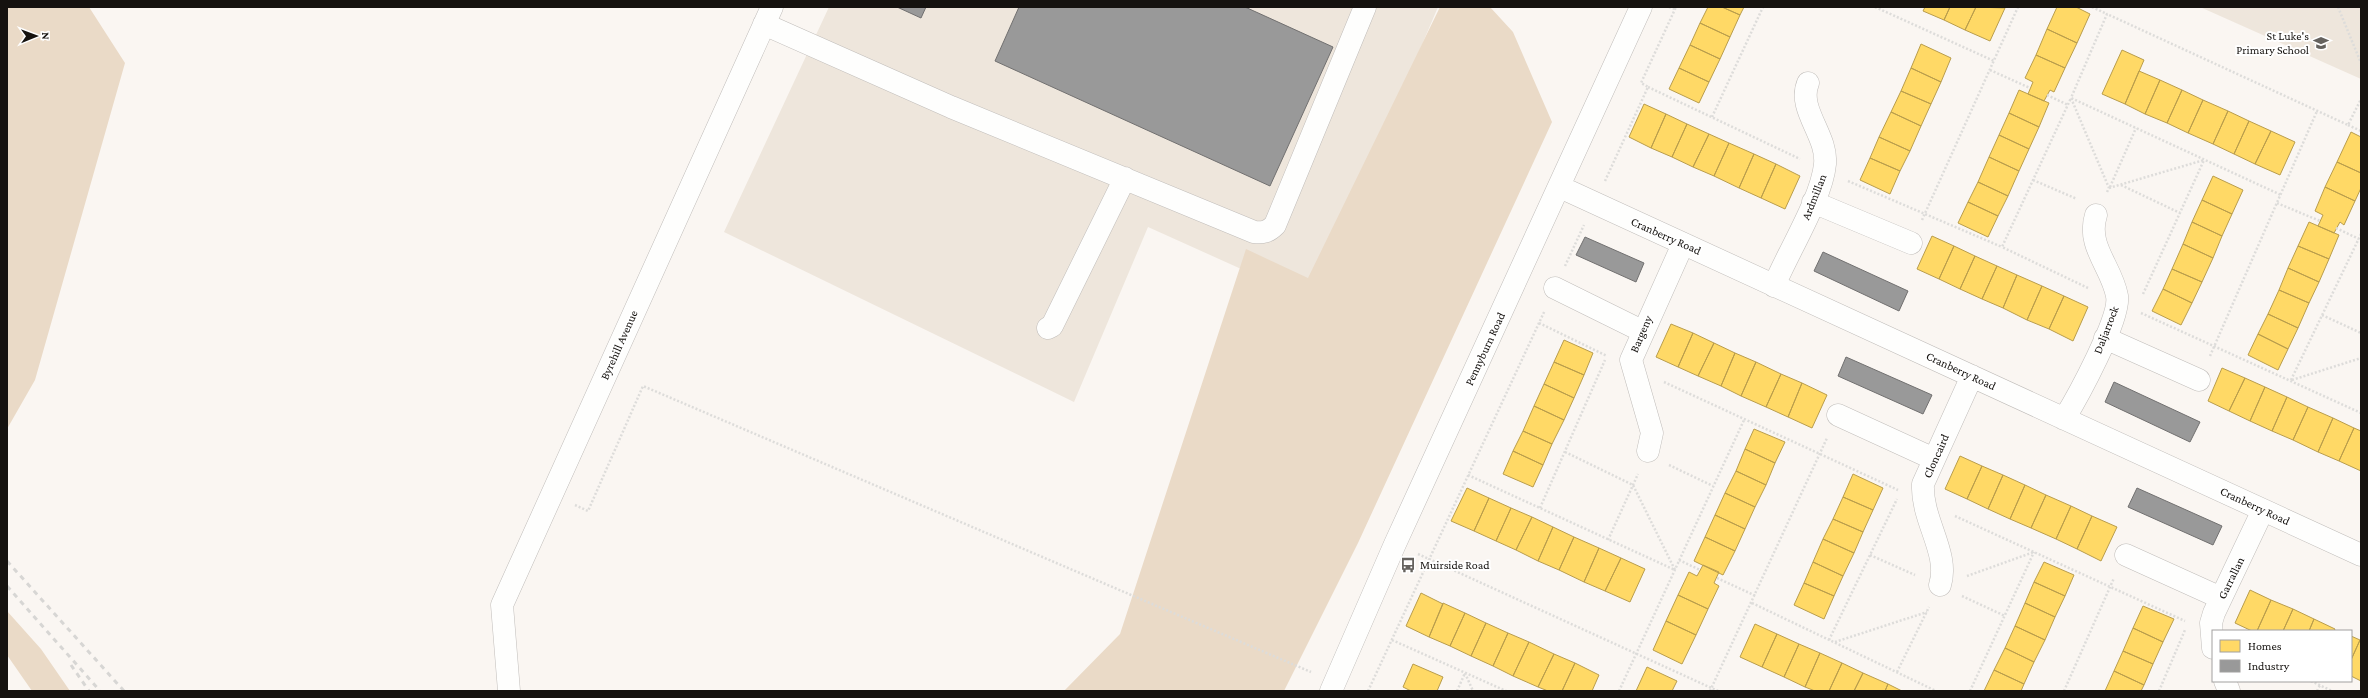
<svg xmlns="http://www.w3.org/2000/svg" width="2368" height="698" viewBox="0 0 2368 698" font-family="'Crimson Pro',serif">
  <rect width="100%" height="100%" fill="#faf6f2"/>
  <path fill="#eee6dc" d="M829,7H1438L1316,293L1239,268L1148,227L1074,402L724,232Z
    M2200,7H2361V79Z"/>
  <path fill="#eadac7" d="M7,7H89L125,63L35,380L7,429Z
    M1440,7H1490L1513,32L1552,122L1358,543L1284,691H1064L1120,634L1246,249L1308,278Z
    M7,611L41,649L70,691H32L7,655Z"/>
  <path fill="#ffd966" stroke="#b99d4c" d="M1708,7H1722L1740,15L1730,37L1700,23Z
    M1722,7H1744L1740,15Z
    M1925,7H1950L1944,20L1923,11Z
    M1950,7H1976L1965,30L1944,20Z
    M1976,7L2005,8L1990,41L1965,30Z
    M2057,7H2076L2090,14L2077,43L2047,29Z
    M1700,23L1730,37L1720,59L1690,45Z
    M2047,29L2077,43L2065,68L2036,55Z
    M1921,44L1951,58L1941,82L1911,68Z
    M1690,45L1720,59L1709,82L1679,68Z
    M2122,50L2144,60L2125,104L2102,94Z
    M2036,55L2065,68L2054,92L2050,90L2044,101L2028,94L2033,82L2025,78Z
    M1679,68L1709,82L1699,103L1669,89Z
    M1911,68L1941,82L1931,104L1901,91Z
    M2139,71L2160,80L2145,114L2125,104Z
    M2160,80L2182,90L2167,123L2145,114Z
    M2019,90L2049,103L2039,127L2009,113Z
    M2182,90L2203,100L2188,133L2167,123Z
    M1901,91L1931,104L1921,126L1891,112Z
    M2203,100L2228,111L2213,144L2188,133Z
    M1644,104L1666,114L1651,148L1629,137Z
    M2228,111L2249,121L2234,154L2213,144Z
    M1891,112L1921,126L1910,151L1879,137Z
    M2009,113L2039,127L2029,149L1999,135Z
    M1666,114L1687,124L1672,157L1651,148Z
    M2249,121L2271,131L2255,164L2234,154Z
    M1687,124L1709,134L1693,167L1672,157Z
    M2271,131L2295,142L2280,175L2255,164Z
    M2351,132L2361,137V173L2337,162Z
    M1709,134L1729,143L1714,176L1693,167Z
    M1999,135L2029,149L2019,171L1989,157Z
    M1879,137L1910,151L1900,171L1870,158Z
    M1729,143L1754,154L1739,188L1714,176Z
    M1754,154L1776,164L1761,198L1739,188Z
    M1989,157L2019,171L2008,196L1978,182Z
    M1870,158L1900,171L1890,194L1860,180Z
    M2337,162L2361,173V188L2355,201L2325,187Z
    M1776,164L1800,176L1785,209L1761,198Z
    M2213,176L2243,190L2232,214L2202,200Z
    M1978,182L2008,196L1998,216L1968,202Z
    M2325,187L2355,201L2344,225L2340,222L2334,233L2318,226L2323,215L2315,211Z
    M2202,200L2232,214L2222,236L2192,222Z
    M1968,202L1998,216L1988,237L1958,223Z
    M2192,222L2222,236L2213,258L2183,244Z
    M2309,222L2339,235L2329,259L2298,246Z
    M1932,236L1954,246L1939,279L1917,269Z
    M2183,244L2213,258L2202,282L2172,269Z
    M1954,246L1975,256L1960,289L1939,279Z
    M2298,246L2329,259L2319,282L2288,268Z
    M1975,256L1997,266L1982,299L1960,289Z
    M1997,266L2017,275L2003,308L1982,299Z
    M2288,268L2319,282L2309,303L2279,290Z
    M2172,269L2202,282L2192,303L2163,289Z
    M2017,275L2042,286L2027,320L2003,308Z
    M2042,286L2064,296L2049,329L2027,320Z
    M2163,289L2192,303L2181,325L2152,311Z
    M2279,290L2309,303L2298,328L2268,314Z
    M2064,296L2088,307L2073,341L2049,329Z
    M2268,314L2298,328L2288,349L2258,334Z
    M1671,324L1693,333L1678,367L1656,357Z
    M1693,333L1714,343L1698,376L1678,367Z
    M2258,334L2288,349L2278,370L2248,355Z
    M1564,340L1593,353L1584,375L1554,362Z
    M1714,343L1735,353L1721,386L1698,376Z
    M1735,353L1756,362L1741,396L1721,386Z
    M1554,362L1584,375L1574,398L1544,384Z
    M1756,362L1781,374L1766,407L1741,396Z
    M2222,368L2245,378L2229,411L2208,401Z
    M1781,374L1802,383L1788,417L1766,407Z
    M2245,378L2265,387L2250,421L2229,411Z
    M1802,383L1827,395L1812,428L1788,417Z
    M1544,384L1574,398L1564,420L1534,406Z
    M2265,387L2287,397L2272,431L2250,421Z
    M2287,397L2308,407L2293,440L2272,431Z
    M1534,406L1564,420L1552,444L1523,431Z
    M2308,407L2333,418L2318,452L2293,440Z
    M2333,418L2354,428L2339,461L2318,452Z
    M2354,428L2361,431V471L2339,461Z
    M1754,429L1785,442L1775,463L1745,449Z
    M1523,431L1552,444L1543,465L1513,451Z
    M1745,449L1775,463L1766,485L1736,471Z
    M1513,451L1543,465L1533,487L1503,474Z
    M1960,456L1982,466L1967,499L1945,489Z
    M1982,466L2003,475L1988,509L1967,499Z
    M1736,471L1766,485L1755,507L1725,493Z
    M1853,474L1883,488L1873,510L1843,497Z
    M2003,475L2025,485L2010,519L1988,509Z
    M2025,485L2046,495L2031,528L2010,519Z
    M1467,488L1489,498L1474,531L1451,521Z
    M1725,493L1755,507L1745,529L1715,515Z
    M2046,495L2071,506L2056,539L2031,528Z
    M1843,497L1873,510L1863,532L1833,519Z
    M1489,498L1511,508L1496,541L1474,531Z
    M2071,506L2092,516L2077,549L2056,539Z
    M1511,508L1532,517L1516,550L1496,541Z
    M1715,515L1745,529L1735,551L1705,537Z
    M2092,516L2117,527L2101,561L2077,549Z
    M1532,517L1553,527L1538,561L1516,550Z
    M1833,519L1863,532L1854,553L1823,539Z
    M1553,527L1574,537L1559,570L1538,561Z
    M1574,537L1599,548L1584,582L1559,570Z
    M1705,537L1735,551L1723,575L1694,561Z
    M1823,539L1854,553L1843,576L1813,562Z
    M1599,548L1621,558L1605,591L1584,582Z
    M1621,558L1645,569L1630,602L1605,591Z
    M1813,562L1843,576L1834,596L1804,583Z
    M2044,562L2074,575L2065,596L2034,582Z
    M1703,565L1719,572L1714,583L1719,586L1708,609L1678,595L1689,572L1697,576Z
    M2034,582L2065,596L2055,617L2025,603Z
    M1804,583L1834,596L1824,619L1794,605Z
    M2250,590L2271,600L2257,631H2252L2235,623Z
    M1421,593L1443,604L1429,637L1406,626Z
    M1678,595L1708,609L1696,635L1666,621Z
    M2271,600L2293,609L2283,631H2257Z
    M1443,603L1465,613L1450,646L1429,637Z
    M2025,603L2055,617L2045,640L2015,626Z
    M2143,606L2174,619L2163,642L2133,628Z
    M2293,609L2314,619L2309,631H2283Z
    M1465,613L1486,623L1471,656L1450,646Z
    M2314,619L2335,629L2334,631H2309Z
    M1666,621L1696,635L1682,664L1653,650Z
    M1486,623L1508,633L1493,666L1471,656Z
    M1755,624L1777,634L1762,667L1740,657Z
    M2015,626L2045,640L2034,662L2005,648Z
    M2133,628L2163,642L2153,664L2123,651Z
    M1508,633L1529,642L1513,676L1493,666Z
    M1777,634L1799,644L1784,677L1762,667Z
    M2351,636L2360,640L2351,660Z
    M2360,640L2361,641V681L2351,676V660Z
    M1529,642L1554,654L1538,687L1513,676Z
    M1799,644L1820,653L1805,687L1784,677Z
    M2005,648L2034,662L2024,684L1994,670Z
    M2123,651L2153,664L2144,685L2114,671Z
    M1820,653L1842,663L1829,691H1815L1805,687Z
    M1554,654L1575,663L1562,691H1548L1538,687Z
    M1575,663L1599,675L1592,691H1562Z
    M1842,663L1863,673L1854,691H1829Z
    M1413,664L1443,677L1437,691H1411L1403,687Z
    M1647,667L1677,681L1672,691H1636Z
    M1994,670L2024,684L2021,691H1984Z
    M2114,671L2144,685L2141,691H2105Z
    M1863,673L1888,684L1885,691H1854Z
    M1888,684L1902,691H1885Z"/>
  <path fill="#999" stroke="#717070" d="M897,7H926L921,18Z
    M1019,7H1245L1333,47L1270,186L995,61Z
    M1585,237L1644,263L1636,282L1576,255Z
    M1823,252L1908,291L1899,311L1814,271Z
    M1846,357L1932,395L1923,414L1838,376Z
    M2114,382L2200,422L2190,442L2105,402Z
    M2137,488L2222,526L2213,545L2128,507Z"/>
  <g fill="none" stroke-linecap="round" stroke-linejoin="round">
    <g stroke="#c0bdba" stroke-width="23">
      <path id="minor" d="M764,24L951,107L1254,232C1263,233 1268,232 1275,225L1365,7
        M1560,187L2361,555
        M1813,202L1911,243
        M1774,286C1788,252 1822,198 1825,164C1828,136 1797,109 1808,83
        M1555,288L1642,331
        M1048,328L1052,326L1125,178
        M2105,338L2199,380
        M1838,415L1934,459
        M2064,419C2077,398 2121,318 2117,296C2112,267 2086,246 2096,215
        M1648,451L1652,433L1631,360L1683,244
        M2126,555L2221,598
        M1940,585C1950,553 1921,520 1923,484L1972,376
        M2213,648L2211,623L2214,613L2263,510
        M2225,681L2229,691
        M509,691L502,605L772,7
        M1331,691L1395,544L1641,7"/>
    </g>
    <path stroke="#dddcda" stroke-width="2.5" stroke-dasharray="2 2" stroke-linecap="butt" d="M1669,7L1675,9
      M1875,7L1994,61
      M2092,7L2107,14
      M2338,7L2361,63
      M1990,70L2030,88
      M1648,87L1800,159
      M2047,95L2068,105
      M1712,117L1763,7
      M2348,125L2361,131
      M2033,180L2077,199
      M1605,181L1648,87L1641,83L1676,7
      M1848,181L2002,247
      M2121,185L2180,213
      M2110,187L2136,128
      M2109,188L2204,160
      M2107,192L2109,188L2071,98L2107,14L2348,125L2361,99
      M2277,203L2320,221
      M1922,220L2018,7
      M2336,228L2359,239
      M1565,266L1584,225
      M2088,288L2002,247L2071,98L2281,195
      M2143,294L2204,160
      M2141,313L2361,413
      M2322,315L2361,333
      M1539,323L1607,356
      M2210,356L2317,111
      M2291,380L2361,234
      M2292,380L2361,358
      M1664,382L1898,490
      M1565,452L1633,485L1675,570
      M1669,465L1713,486
      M1468,475L1675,570
      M575,505L588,511L643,386L1311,672
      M1540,508L1605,360
      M1955,516L2185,621
      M1608,540L1638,474
      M1418,554L1718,691
      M1870,555L1915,575
      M1679,560L1700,570
      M1967,576L2034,552
      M1717,578L1756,596
      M1962,596L2005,616
      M1752,603L1936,691
      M1392,640L1506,691
      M1829,640L1897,499
      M1835,642L1927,612
      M1897,672L1929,607
      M1465,673L1473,691
      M2311,681L2332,691
      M1368,691L1545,310
      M1457,691L1465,673
      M1619,691L1744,420
      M1710,691L1827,438
      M1970,691L2034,552
      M2064,691L2114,578
      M2159,691L2185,630
      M2317,691L2320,685"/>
    <use href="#minor" stroke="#fefefd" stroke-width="22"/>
    <path stroke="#d7d6d4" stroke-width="3" stroke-dasharray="5 5" stroke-linecap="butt" d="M7,561L124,691
      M7,586L100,691
      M71,665L89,691"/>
  </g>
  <defs>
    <g id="school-bare" transform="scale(1.2)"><path d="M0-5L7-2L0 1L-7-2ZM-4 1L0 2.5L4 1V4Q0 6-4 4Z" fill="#65625e" stroke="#fff" stroke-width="2.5" paint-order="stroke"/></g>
    <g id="bus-bare" transform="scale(1.2)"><path d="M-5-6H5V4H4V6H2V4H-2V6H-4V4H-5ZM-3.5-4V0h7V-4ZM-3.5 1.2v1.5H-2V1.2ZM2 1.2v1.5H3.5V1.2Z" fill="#65625e" stroke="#fff" stroke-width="2.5" paint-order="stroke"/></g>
  </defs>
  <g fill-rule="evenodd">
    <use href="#school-bare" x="2321" y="43"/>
    <use href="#bus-bare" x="1408" y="565"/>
  </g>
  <g text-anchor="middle" stroke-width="4" stroke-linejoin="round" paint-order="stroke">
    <g font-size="12" fill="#15120f" stroke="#fff" text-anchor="end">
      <text x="2309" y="40">St Luke's<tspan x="2309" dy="14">Primary School</tspan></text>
      <text x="1420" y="569" text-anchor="start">Muirside Road</text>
    </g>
    <g font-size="12" fill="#15120f" stroke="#fff">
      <text transform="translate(1814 197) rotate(-68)" y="4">Ardmillan</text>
      <text transform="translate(1666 236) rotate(24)" y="4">Cranberry Road</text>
      <text transform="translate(2106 330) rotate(-69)" y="4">Daljarrock</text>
      <text transform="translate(1641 334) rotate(-67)" y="4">Bargeny</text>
      <text transform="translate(619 345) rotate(-66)" y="4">Byrehill Avenue</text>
      <text transform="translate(1485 349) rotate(-65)" y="4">Pennyburn Road</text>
      <text transform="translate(1961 371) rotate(25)" y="4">Cranberry Road</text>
      <text transform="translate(1936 456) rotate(-66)" y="4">Cloncaird</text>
      <text transform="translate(2255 506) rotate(25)" y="4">Cranberry Road</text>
      <text transform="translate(2231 578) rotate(-64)" y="4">Garrallan</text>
    </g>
  </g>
  <rect width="2368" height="698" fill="none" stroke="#15120f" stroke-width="16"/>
  <rect x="2212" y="630" width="140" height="52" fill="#ffffff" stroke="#a1a09f"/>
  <rect x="2220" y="640" width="20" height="12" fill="#ffd966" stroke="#a1a09f"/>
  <text x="2248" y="650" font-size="12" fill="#15120f">Homes</text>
  <rect x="2220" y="660" width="20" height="12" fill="#999999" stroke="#a1a09f"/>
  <text x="2248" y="670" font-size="12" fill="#15120f">Industry</text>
  <g transform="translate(36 36) rotate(89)" stroke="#ffffff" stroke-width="3" paint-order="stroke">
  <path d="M0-3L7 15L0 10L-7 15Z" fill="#15120f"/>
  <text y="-6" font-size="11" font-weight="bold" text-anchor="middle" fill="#15120f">N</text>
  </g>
</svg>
